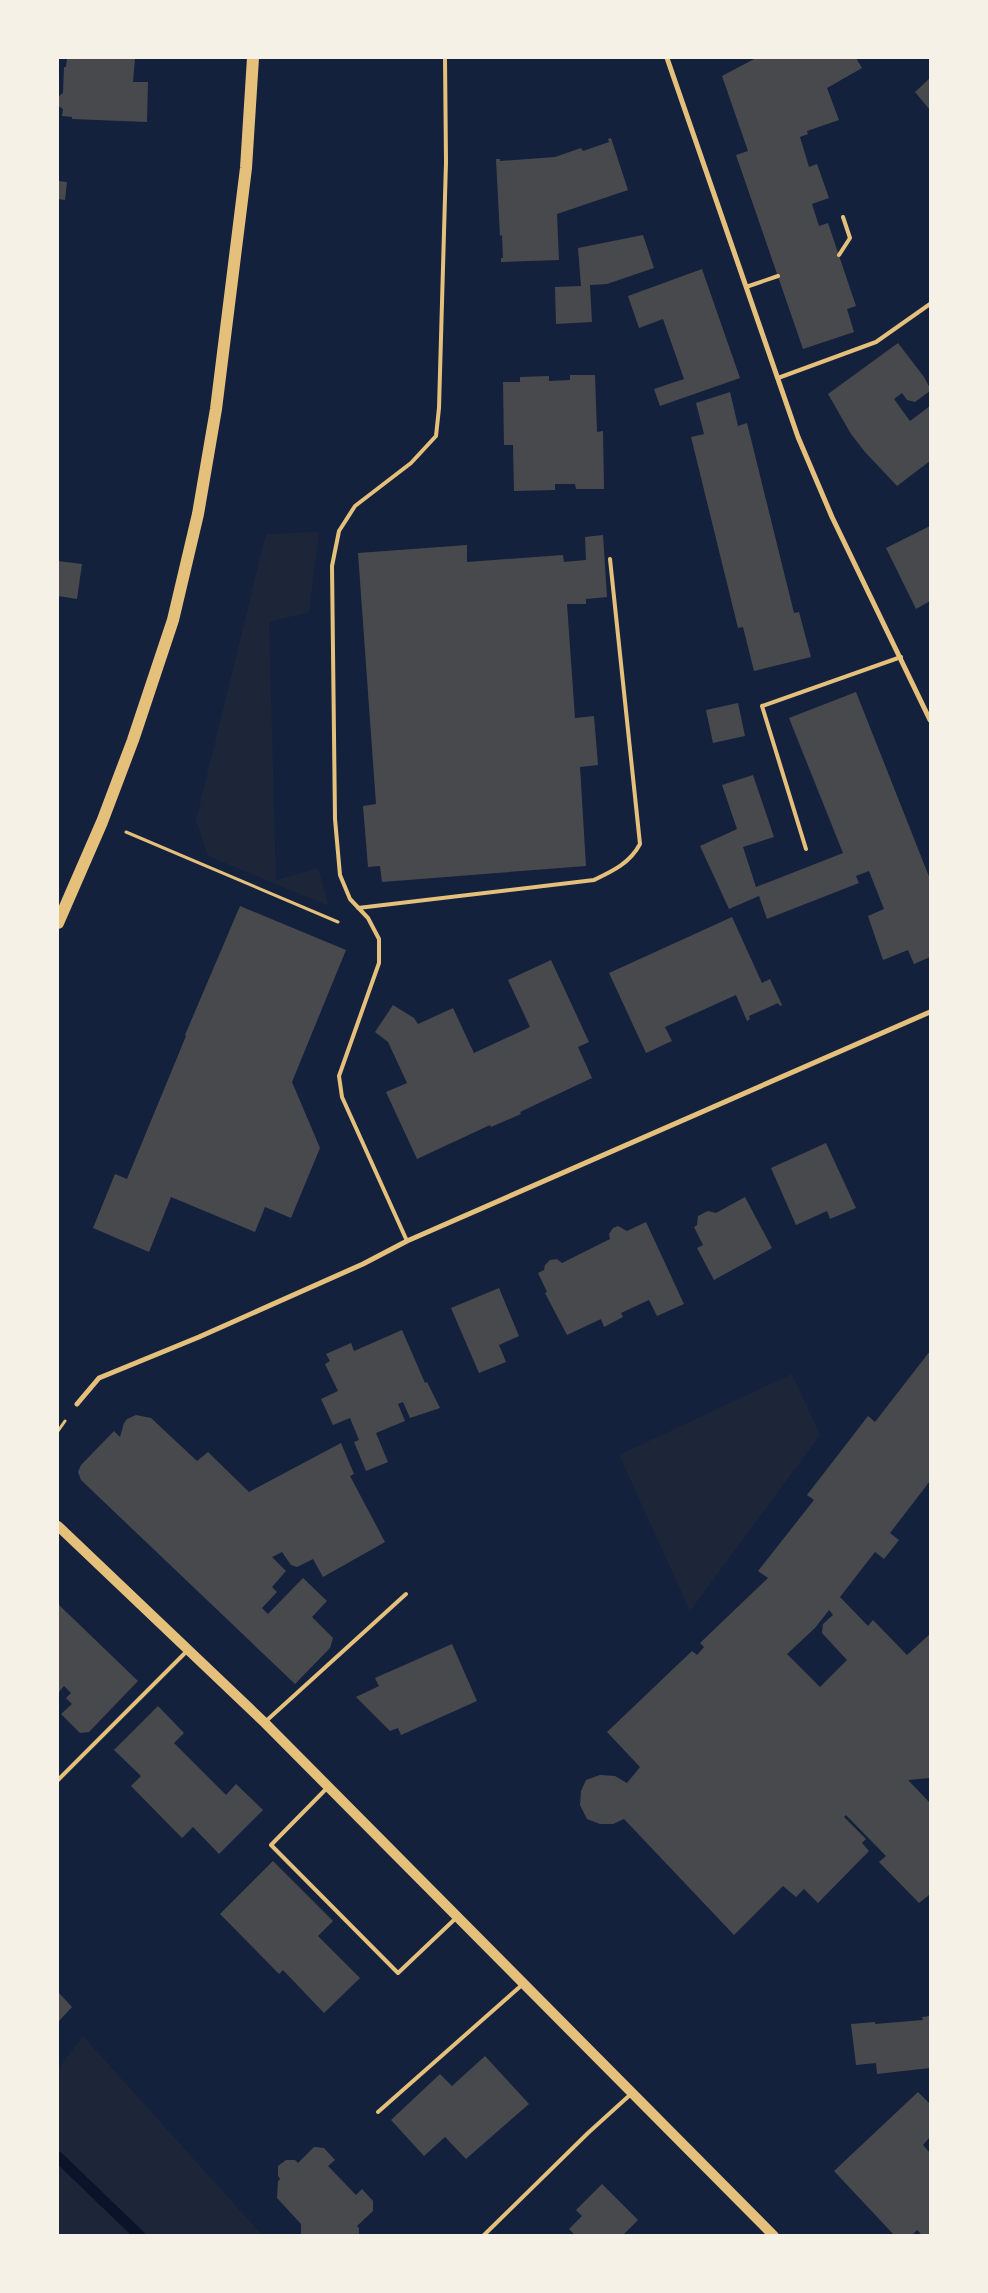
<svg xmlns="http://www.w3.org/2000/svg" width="988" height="2293" viewBox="0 0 988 2293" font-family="'Sofia Sans Condensed',sans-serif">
  <rect width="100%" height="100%" fill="#14213d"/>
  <path fill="#1d2539" d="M319,532L309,612L269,622L276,880L318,868L329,906L208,856L196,820L266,534Z
    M792,1374L820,1435L690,1611L619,1455Z
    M83,2036L262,2235H58V2069Z"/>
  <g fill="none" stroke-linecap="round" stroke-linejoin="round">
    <path stroke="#0b132b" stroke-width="11" d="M58,2157L140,2236"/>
  </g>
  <path fill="#48494c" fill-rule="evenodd" d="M67,58H135L133,82H148L147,122L72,119V117L62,116L63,109L58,106V97L63,93L64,67H66Z
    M756,58H856L862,68L827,88L839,120L807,131L808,134L800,137L809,167L817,164L829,198L812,204L819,226L828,223L856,306L847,309L854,332L803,349L736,155L748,151L722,76Z
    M930,78V110L915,92Z
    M611,138L628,190L557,214L559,260L501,262V258H503L502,235L500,236L496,159H500V161L555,157L581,148L583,151L609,142L608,139Z
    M58,181L67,182L65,200L58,199Z
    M643,235L654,268L607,284L590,285L592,322L556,324L555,287L581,286L578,248Z
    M702,269L740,378L660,406L654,389L684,379L663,319L639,328L628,296Z
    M898,343L924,377L930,388V391L915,402L907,400L902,393L894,399L910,421L930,406V461L897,486L865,452L851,434L828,394Z
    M570,375H595L597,432L603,431L604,489H576L575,484H555V490L514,491L513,445H504L503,382H520V377L549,376V381L570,380Z
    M730,392L738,426L747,423L794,613L799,612L811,657L754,671L743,627L738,628L691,437L704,434L696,403Z
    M930,526V601L916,609L886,548Z
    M603,535L607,597L586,599V604H567L575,718L594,716L598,765L580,767L586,866L382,882L380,866L368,867L363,806L376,804L358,553L467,545V562L563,555L564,562L586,560L585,537Z
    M58,561L82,564L77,599L58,596Z
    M856,692L930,879V957L914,964L908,950L883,960L868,916L884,909L869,871L856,876L859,883L767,919L759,896L729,909L700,846L737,829L722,785L753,775L774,837L743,847L756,887L843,853L789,718Z
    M738,703L745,736L713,743L706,710Z
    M240,906L346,950L292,1082L320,1148L291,1218L265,1207L255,1232L171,1197L149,1252L93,1228L115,1174L127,1179L186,1036L185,1035Z
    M732,917L762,983L770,979L782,1005L780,1006L778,1003L749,1016L750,1019L747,1021L736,995L665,1027L672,1041L646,1053L609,973Z
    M551,960L589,1042L578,1047L592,1078L520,1112L521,1114L491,1127L490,1125L417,1159L386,1092L407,1083L388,1042L375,1032L393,1005L414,1018L418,1024L453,1008L474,1053L530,1027L508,980Z
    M826,1143L856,1208L830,1219L827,1211L796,1225L771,1168Z
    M745,1197L772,1248L714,1280L697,1248L703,1245L694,1227L697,1225L698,1216L708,1211L716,1213Z
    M646,1222L684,1304L657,1316L649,1300L621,1313L623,1317L604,1327L601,1319L567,1335L545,1293L547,1292L538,1273L544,1270L545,1265L550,1260L557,1259L562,1263L610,1239L609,1234L613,1228L618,1226L627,1231Z
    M499,1288L519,1336L499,1345L506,1362L479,1373L451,1308Z
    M402,1330L425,1383L427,1382L440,1408L410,1418L403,1402L398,1404L405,1421L376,1433L388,1462L366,1471L354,1442L359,1440L350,1418L333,1425L321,1399L338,1391L325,1364L330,1361L326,1354L351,1343L354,1351Z
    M930,1351V1481L890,1533L899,1540L884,1559L875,1552L840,1597L868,1626L873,1620L907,1655L930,1634V1778L908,1780L930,1803V1897L929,1895L919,1903L879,1862L886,1856L846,1815L844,1817L866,1839L862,1843L869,1851L818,1903L804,1889L796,1897L783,1886L734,1935L624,1819L613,1824H600L587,1819L580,1805L581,1791L586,1780L600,1775L615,1776L627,1783L640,1767L607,1732L692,1651L697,1655L704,1647L700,1643L768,1578L758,1571L814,1500L807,1495L868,1416L875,1422ZM829,1610L833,1615L823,1624L822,1633L847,1660L820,1687L787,1654L815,1628Z
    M136,1415L151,1418L197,1461L208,1452L249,1492L341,1443L354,1474L350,1476L385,1542L323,1577L313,1559L297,1567L291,1565L282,1552L272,1557L286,1571L272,1587L277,1592L262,1608L268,1614L303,1578L327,1601L312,1617L333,1638L330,1648L295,1684L81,1480L78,1472L81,1465L114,1431L120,1437L124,1423L127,1419Z
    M58,1604L138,1681L89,1732L80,1733L61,1714L72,1704L66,1698L71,1693L64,1686L58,1693Z
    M452,1644L477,1701L401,1735L398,1728L390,1731L356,1697L379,1686L375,1678Z
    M158,1706L184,1733L174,1743L226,1795L236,1784L263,1810L219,1854L193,1827L182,1838L131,1786L141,1776L114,1750Z
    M273,1861L333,1921L318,1936L360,1978L324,2013L283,1970L279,1974L220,1914Z
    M58,1992L72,2007L58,2022Z
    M930,2016V2068L877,2074L876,2063L856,2065L851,2024L875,2022V2024L923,2020L922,2017Z
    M485,2056L529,2104L466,2159L445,2137L424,2156L391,2120L440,2074L452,2086Z
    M918,2092L930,2104V2137L923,2145L930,2153V2236H923L917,2230L911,2236H895L834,2171Z
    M314,2147L324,2148L335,2160L328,2166L356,2195L362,2189L373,2201V2211L357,2226L359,2228V2236H301V2224L277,2198L278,2181L280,2179L278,2176V2166L286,2160H295L298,2163Z
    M602,2184L638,2220L622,2236H576L569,2229L582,2216L576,2210Z"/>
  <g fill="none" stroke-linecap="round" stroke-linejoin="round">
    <path stroke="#e5c07b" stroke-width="3" d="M126,832L338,922
      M58,1431L65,1421"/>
    <path stroke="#e5c07b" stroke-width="4" d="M839,255L850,238L843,217
      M746,287L778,276
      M778,378L876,342L930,304
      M806,849L762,706L901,657
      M358,908L594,880C613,871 630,863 640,844L610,559
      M407,1241L342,1097L339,1076L379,963V939L368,918L350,899L340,875L335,819L332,566L339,531L355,506L411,463L436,436L439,408L446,162L445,58
      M265,1722L406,1594
      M58,1780L188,1650
      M327,1788L271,1845L398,1973L456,1918
      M378,2112L523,1984
      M483,2236L588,2133L631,2094"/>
    <path stroke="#e5c07b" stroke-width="5" d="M667,58L798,437L832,517L930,720
      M77,1404L99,1378L199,1337L363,1264L407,1241L930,1012"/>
    <path stroke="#e5c07b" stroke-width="10" d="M58,1526L265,1723L774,2236"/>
    <path stroke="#e5c07b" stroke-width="12" d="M58,923L102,822L133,740L173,620L198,514L216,409L246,168L253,58"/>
  </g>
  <rect width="988" height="2293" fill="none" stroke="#f6f1e7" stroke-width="118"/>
</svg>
